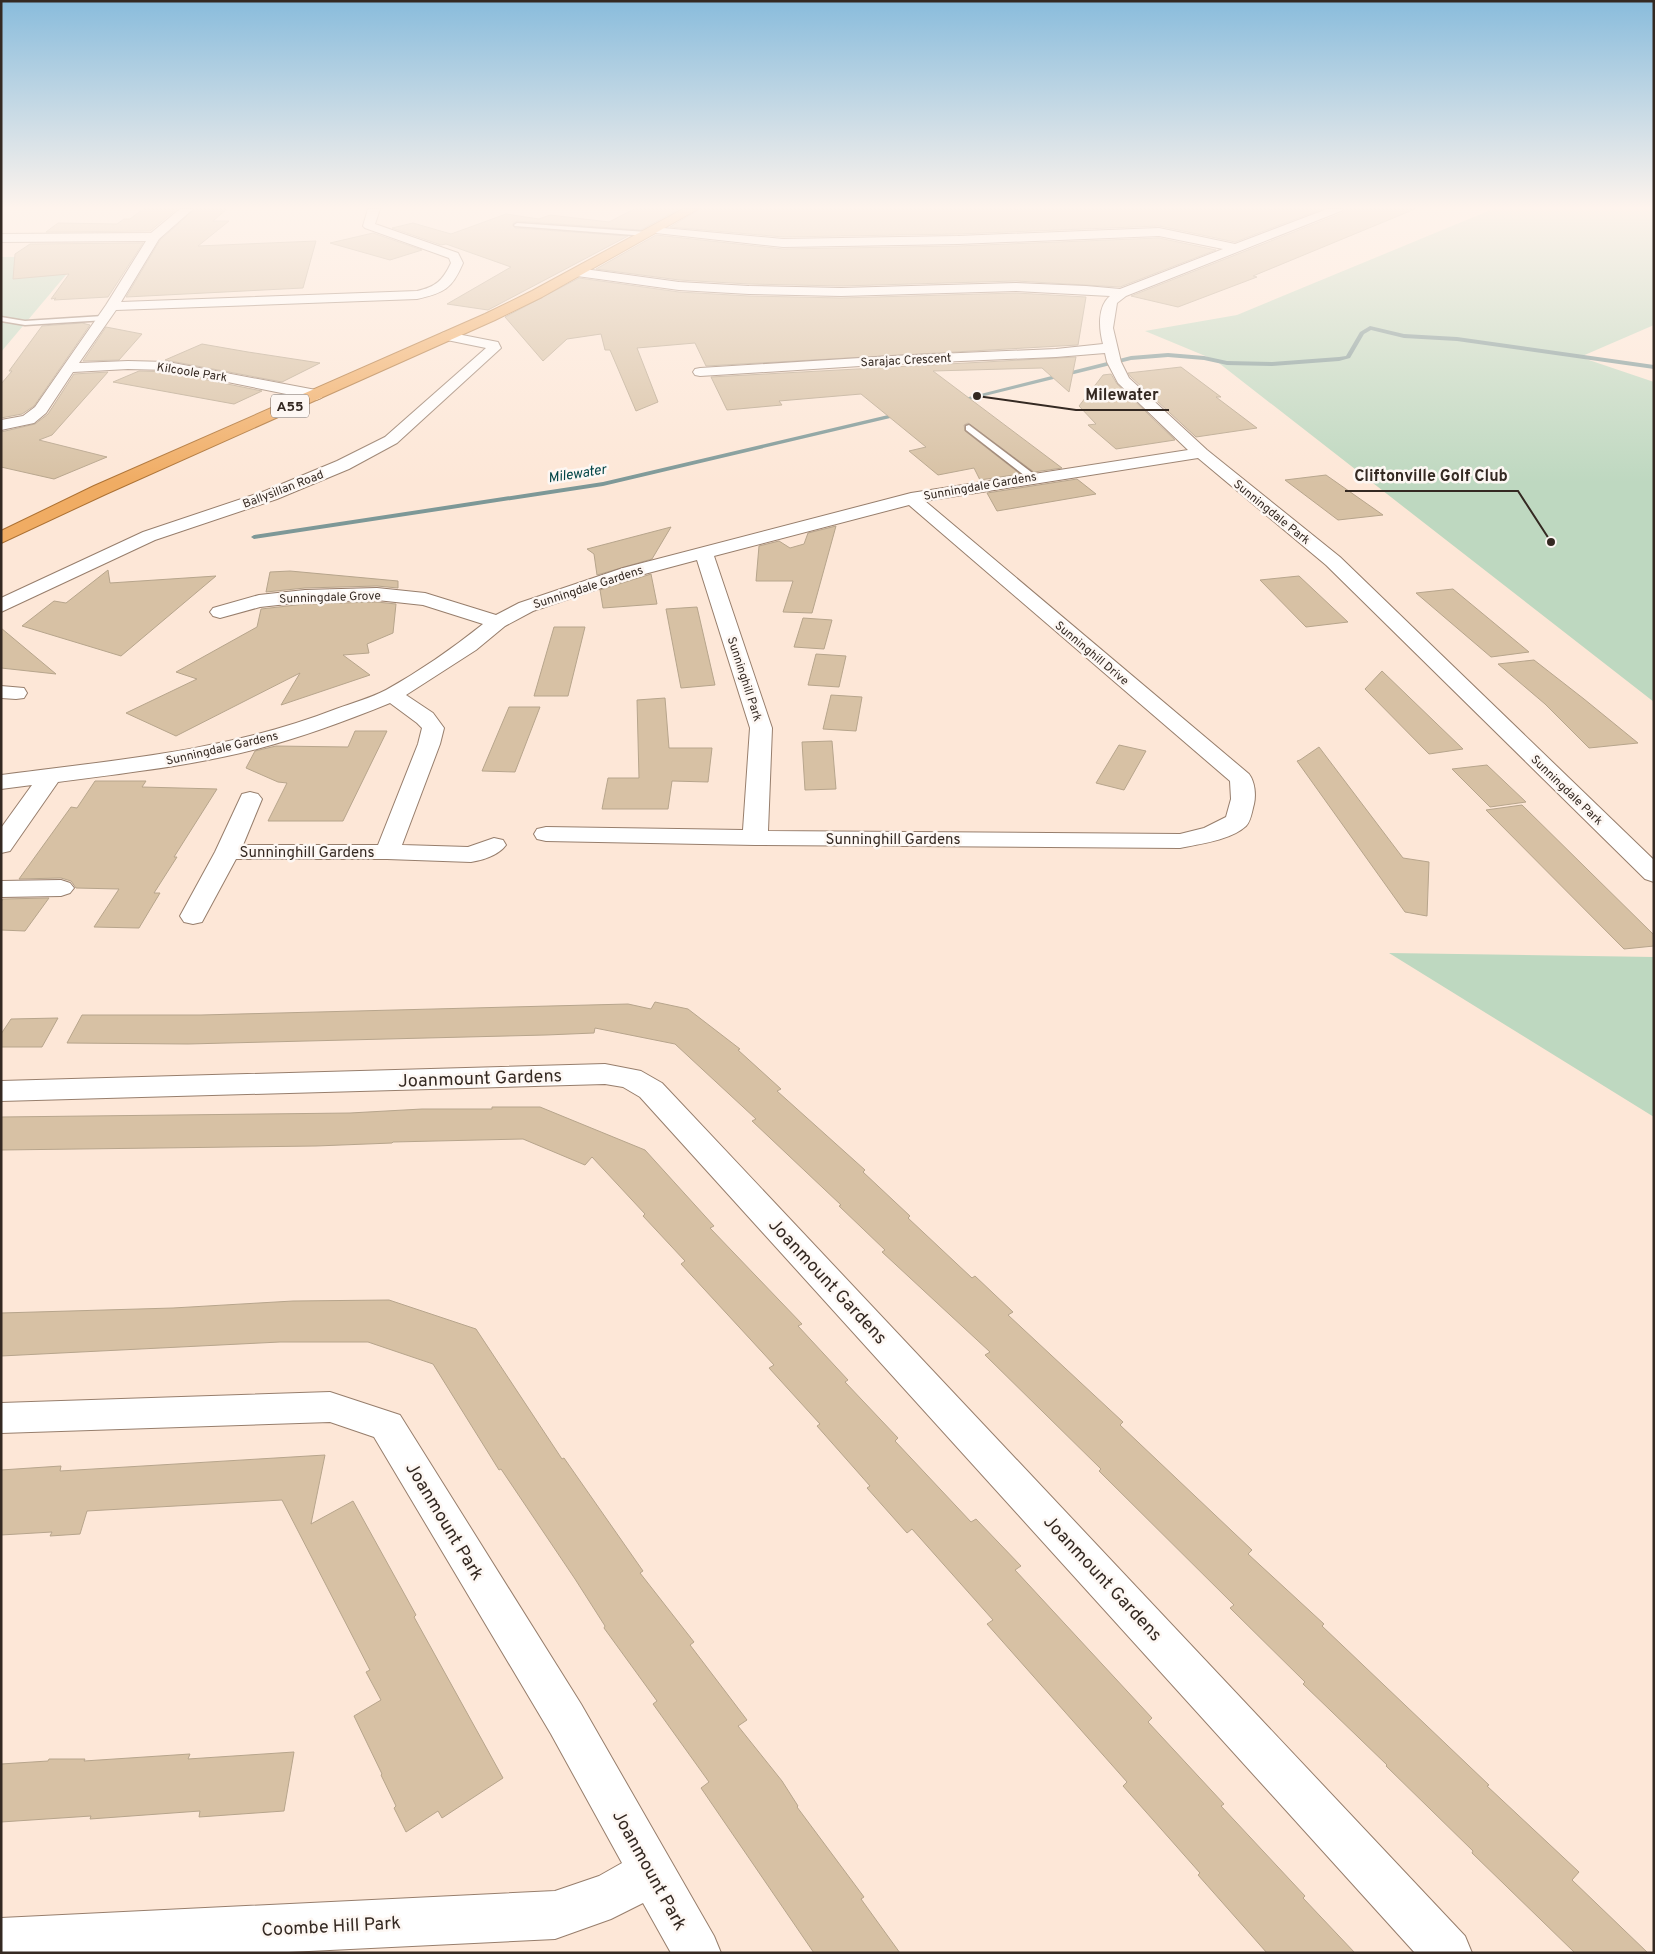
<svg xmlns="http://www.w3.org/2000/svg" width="1655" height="1954" viewBox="0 0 1655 1954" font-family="Overpass,sans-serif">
  <rect width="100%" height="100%" fill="#fde7d7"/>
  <path fill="#bed8c0" d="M1493,209H1654V325L1580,357L1654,382V702L1215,360L1145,331L1237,315Z
    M1,257H81L1,352Z
    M1389,953L1654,957V1117Z"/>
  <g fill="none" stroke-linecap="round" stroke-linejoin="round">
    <path fill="#7d9897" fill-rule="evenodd" d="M1370,326L1404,334L1457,337L1654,365V369L1457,341L1404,338L1371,330L1364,334L1350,358L1339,361L1272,366L1227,365L1204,360L1168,357L1131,360L956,403L953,401L1131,356L1168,353L1204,356L1227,361L1272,362L1339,357L1346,356L1360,332Z
      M901,412L903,413V415L603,486L254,539L251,537L254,535L603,482Z"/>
  </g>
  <path fill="#d7c1a4" stroke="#b7a58c" d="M143,209H177L150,231L46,232L58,223L117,224L124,219H130Z
    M195,209H227L213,221H229L198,246L316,241L303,288L126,297L160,240Z
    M634,209H679L641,230L517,221L513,223L515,228L628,236L488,310L447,304L511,267L446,244L441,245L392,228L413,223L451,234L506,214L539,219L550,215L609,222Z
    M700,209H1322L1235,242L1159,226L958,234L783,237L670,227Z
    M1345,209H1415L1253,276L1257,277L1178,307L1131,296L1342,213Z
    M373,233L422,250L390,260L330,243Z
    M656,235L783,249L958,246L1159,238L1216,250L1120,287L1016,281L841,286L749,284L679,280L596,269Z
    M143,243L108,297L54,300L56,298L51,299L69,274L13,279L15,254L30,244Z
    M579,278L679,292L749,296L841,298L1016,293L1086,297L1078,345L706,366L695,343L637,348L658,402L636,411L610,350H605L601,334L567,339L543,361L505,317Z
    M82,323L90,325L34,406L22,414L1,418V384L12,371H9L42,326Z
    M106,327L142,334L119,360L83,361Z
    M202,344L248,352L320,363L282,382L165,360Z
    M1076,357L1069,392L1042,368L933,371L1062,468L1034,472L968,423L964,425L965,431L1020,474L980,480L974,468L938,475L909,451L926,447L861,394L779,401L782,405L727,410L711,377Z
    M1181,367L1221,397H1216L1257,428L1196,437L1131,377L1128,373Z
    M139,371L168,372L262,391L234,404L113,382Z
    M108,372L52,435L39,440L107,457L54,479L1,467V432L35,424L48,414L74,374Z
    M1111,374L1117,384L1175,440L1116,449L1088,425L1096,424L1079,406L1103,375Z
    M1326,475L1383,515L1338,520L1285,480Z
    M1077,479L1096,494L997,511L987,493Z
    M836,526L812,613L783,612L793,581H756L759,546L779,541L790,548L804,544L808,533Z
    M671,527L652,559L597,575L594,554L587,549Z
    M108,570L110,583L216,576L121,656L22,626L54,601L66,603Z
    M290,571L398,581V588L377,586L305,588L266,592L270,572Z
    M651,574L657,604L603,608L600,590Z
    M1299,576L1348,622L1306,627L1260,580Z
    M1453,589L1529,652L1491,657L1416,593Z
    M377,602L396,604L393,633L367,644L369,653L343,655L370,675L281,705L300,673L176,736L126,713L197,679L176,672L257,627L261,609L305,604Z
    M697,607L715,685L681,688L666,609Z
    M803,618L832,620L824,649L794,647Z
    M554,627H585L568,696H534Z
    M1,628L56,674L1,668Z
    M816,654L846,656L839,687L808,685Z
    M1534,660L1584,699L1638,743L1589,748L1545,704L1498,664Z
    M1382,671L1463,749L1429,754L1365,689Z
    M831,695L862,697L856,731L823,729Z
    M665,698L669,748H712L708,782L672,781L668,809H602L608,778H639L637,700Z
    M509,707H540L515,772L482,771Z
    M355,731H387L343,821H268L287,783L278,782L246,768L255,751L276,746L348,747Z
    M832,741L836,789L805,790L802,742Z
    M1119,745L1146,751L1124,790L1096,783Z
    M1319,747L1403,858L1429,862L1427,916L1405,912L1297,761L1300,760Z
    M1487,765L1526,802L1490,807L1452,769Z
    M95,781H146L142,787L217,789L174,857H177L154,893H160L139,928L94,927L119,889L76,888L71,881L61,878L19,879L71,807L77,808Z
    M1522,805L1654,935V946L1624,949L1486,810Z
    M49,898L25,931L1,930V902L3,899Z
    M655,1002L688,1009L740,1049L738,1050L781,1089L777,1091L865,1170L863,1172L910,1216L908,1218L972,1278L975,1276L1013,1312L1008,1315L1123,1422L1120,1425L1252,1550L1248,1554L1324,1624L1322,1626L1489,1785L1487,1786L1579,1872L1572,1880L1648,1953H1575L1472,1853L1473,1851L1386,1766L1387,1765L1303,1684L1305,1682L1230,1608L1234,1605L1099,1471L1101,1469L985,1355L990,1352L882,1252L885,1250L839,1206L841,1205L752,1121L756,1119L675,1044L595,1028L594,1033L546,1035L188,1044L67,1043L82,1015H201L628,1004L651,1009Z
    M58,1018L42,1047H1V1034L11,1019Z
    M492,1107H540L645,1150L714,1226L710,1228L802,1324L798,1326L848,1380L845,1382L898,1438L895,1441L971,1522L976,1519L1021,1566L1015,1570L1152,1718L1148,1722L1224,1804L1221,1806L1305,1896L1303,1898L1355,1953H1267L1198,1875L1200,1873L1123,1786L1127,1782L987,1624L993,1620L912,1529L907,1533L867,1488L870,1486L817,1426L820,1424L769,1368L774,1365L681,1264L685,1261L643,1216L645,1214L592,1157L585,1165L523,1139L393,1142L392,1143L316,1146L1,1150V1117L350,1113L422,1109H492Z
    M389,1300L476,1329L562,1459L564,1458L643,1571L640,1573L694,1642L690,1645L747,1720L738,1726L782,1781L798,1806L797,1807L864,1897L861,1899L900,1953H814L701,1788L709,1782L653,1704L657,1701L604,1628L605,1626L575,1579L501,1469L499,1470L433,1364L368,1342H280L1,1356V1313L173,1308L293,1301Z
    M325,1455L311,1524L353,1501L416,1615L414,1617L503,1778L442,1818L438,1811L406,1832L394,1808L396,1806L381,1775L382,1774L354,1716L381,1700L366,1672L370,1670L282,1500L87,1511L80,1534L50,1536L52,1532L1,1535V1470L61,1466L60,1471Z
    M294,1752L284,1811L199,1817L200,1811L90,1819L91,1816L1,1822V1764L48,1761L49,1759H85L84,1761L190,1754L188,1759Z"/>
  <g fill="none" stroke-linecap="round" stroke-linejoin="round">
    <g stroke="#977e6c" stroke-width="3">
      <path id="service" d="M517,223L647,232L650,234L647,236L515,226L514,225Z
        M103,316L107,318L106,320L25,325L1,321V317L25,321Z
        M969,425L1035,475V479H1029L966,430V426Z"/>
    </g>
    <g stroke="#977e6c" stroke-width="2">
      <path id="minor" d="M180,209H193L159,239L121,302L417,291C436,287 443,280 451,263L449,258L365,228L363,226L368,209H380L375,224L458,253L463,263C452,289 444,293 417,299L116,310L79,363L128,361L168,362L316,390L321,392L324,395L321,398L316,400L168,370L128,369L73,372L46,413L34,423L1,430V420L23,416L35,407L106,305L146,241L1,242V234L151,233Z
        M1327,209H1343L1341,211L1126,296L1117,303L1113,328L1121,362L1129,378L1207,450L1340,557L1654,860V882L1645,879L1326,565L1198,458L925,501L1249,774C1255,782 1256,795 1254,804C1252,811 1251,821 1246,826C1231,840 1200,844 1180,848L755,845L546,841L537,839L534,834L537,829L546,827L743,830L750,728L697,560L637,576L533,611L505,626L476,650L406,695L433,713L444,728L440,744L402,845L468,847L494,838L503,840L506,845C499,855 483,860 471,862L387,859H236L202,922L193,924L184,922L180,916L215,852L242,794L250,792L258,794L262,799L243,845H378L418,744L422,728L417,723L390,703C346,721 302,737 257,749C192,766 124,773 58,782L10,851L1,853V828L32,785L1,789V775C115,760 229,751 336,709C352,703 371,698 386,690C420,671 453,648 483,624L423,605L377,600L305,602L260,607L220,618L213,616L210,612L213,608L259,595L305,590L377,588L425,593L496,615L519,603L623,568L911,493L1188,450L1118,383L1107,362L1105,353L1056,357L892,364L700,376L695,375L693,372L695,369L700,368L892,356L1056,349L1103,344C1099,329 1097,307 1110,296L1016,291L841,296L749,294L679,290L577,276L571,272L577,268L679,282L749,286L841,288L1016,283L1086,286L1120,289L1223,249L1159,236L958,244L783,247L656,233L652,231L650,229L652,227L783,239L958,236L1159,228L1235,244ZM909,505L1230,781L1231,799L1226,817L1204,828L1180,834L768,831L772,728L714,556Z
        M447,332L498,342L501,348L397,443L349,469L277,499L155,540L1,612V598L143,532L265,491L337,461L385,437L486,348L442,339L440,336L442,333Z
        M1,686L24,688L27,693L24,698L16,699L1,698Z
        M61,880L70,883L74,888L70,893L61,896L1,897V881Z
        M605,1064L641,1071L662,1083L1465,1936L1472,1953H1415L640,1097L623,1087L605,1084L1,1101V1081Z
        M330,1392L400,1415L581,1704L714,1936L721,1953H671L643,1903L611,1919L555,1939L268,1953H1V1918L555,1891L599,1876L622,1863L551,1734L374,1437L330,1422L1,1433V1403Z"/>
    </g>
    <g stroke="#ac7133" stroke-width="2">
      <path id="trunk" d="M683,209H698L542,297L495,320L106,494L1,543V531L94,486L485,314L532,291Z"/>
    </g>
    <use href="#service" fill="#fff" fill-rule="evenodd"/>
    <use href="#minor" fill="#fff" fill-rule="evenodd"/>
    <use href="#trunk" fill="#f0ac63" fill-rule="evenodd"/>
  </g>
  <linearGradient id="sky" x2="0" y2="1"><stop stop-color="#89bcdc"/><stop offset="0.43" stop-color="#fef4ed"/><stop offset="1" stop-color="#fef4ed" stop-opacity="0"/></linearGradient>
  <rect width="1655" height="483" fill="url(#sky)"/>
  <g text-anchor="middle" stroke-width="5" stroke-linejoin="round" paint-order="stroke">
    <g font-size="12" fill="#342922" stroke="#fdf7f3">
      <text transform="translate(906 360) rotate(-3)" y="4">Sarajac Crescent</text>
      <text transform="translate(192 372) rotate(9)" y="4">Kilcoole Park</text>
      <text transform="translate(980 486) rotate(-10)" y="4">Sunningdale Gardens</text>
      <text transform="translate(283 489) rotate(-21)" y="4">Ballysillan Road</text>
      <text transform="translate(1272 512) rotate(39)" y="4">Sunningdale Park</text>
      <text transform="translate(588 587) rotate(-18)" y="4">Sunningdale Gardens</text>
      <text transform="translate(330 597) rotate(-2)" y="4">Sunningdale Grove</text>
      <text transform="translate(1092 653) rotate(40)" y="4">Sunninghill Drive</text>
      <text transform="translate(745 679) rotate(72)" y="4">Sunninghill Park</text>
      <text transform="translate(222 748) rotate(-13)" y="4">Sunningdale Gardens</text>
      <text transform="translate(1567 790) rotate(44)" y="4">Sunningdale Park</text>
    </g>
    <rect fill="#fdf7f3" stroke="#706761" stroke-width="1" x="271" y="394.5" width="38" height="23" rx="4"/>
    <g font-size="14" font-weight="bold" fill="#342922">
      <text x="290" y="411">A55</text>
    </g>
    <g font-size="14" font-style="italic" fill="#004446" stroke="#fdf7f3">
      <text transform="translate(577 473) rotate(-9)" y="5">Milewater</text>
    </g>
    <g font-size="15" fill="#342922" stroke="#fdf7f3">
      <text x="893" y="844">Sunninghill Gardens</text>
      <text x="307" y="857">Sunninghill Gardens</text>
    </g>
    <g font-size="18" fill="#342922" stroke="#fdf7f3">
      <text transform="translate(480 1078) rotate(-2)" y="6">Joanmount Gardens</text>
      <text transform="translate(828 1281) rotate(47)" y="6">Joanmount Gardens</text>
      <text transform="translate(445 1521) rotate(59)" y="6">Joanmount Park</text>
      <text transform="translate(1103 1578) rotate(47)" y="6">Joanmount Gardens</text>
      <text transform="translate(650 1870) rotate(61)" y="6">Joanmount Park</text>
      <text transform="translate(331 1926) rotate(-3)" y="6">Coombe Hill Park</text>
    </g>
  </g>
  <path fill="none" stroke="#342922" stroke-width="2" d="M977 396L1076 410H1169M1551 542L1518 491H1345"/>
  <g fill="#342922" stroke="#fdf7f3" stroke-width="2">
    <circle cx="977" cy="396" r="5"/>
    <circle cx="1551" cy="542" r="5"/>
  </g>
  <g font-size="16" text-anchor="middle" font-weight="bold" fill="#342922" stroke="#fdf7f3" stroke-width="5" stroke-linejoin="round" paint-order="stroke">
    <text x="1122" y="400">Milewater</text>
    <text x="1431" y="481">Cliftonville Golf Club</text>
  </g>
  <rect width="1655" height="1954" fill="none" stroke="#342922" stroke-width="5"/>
</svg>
